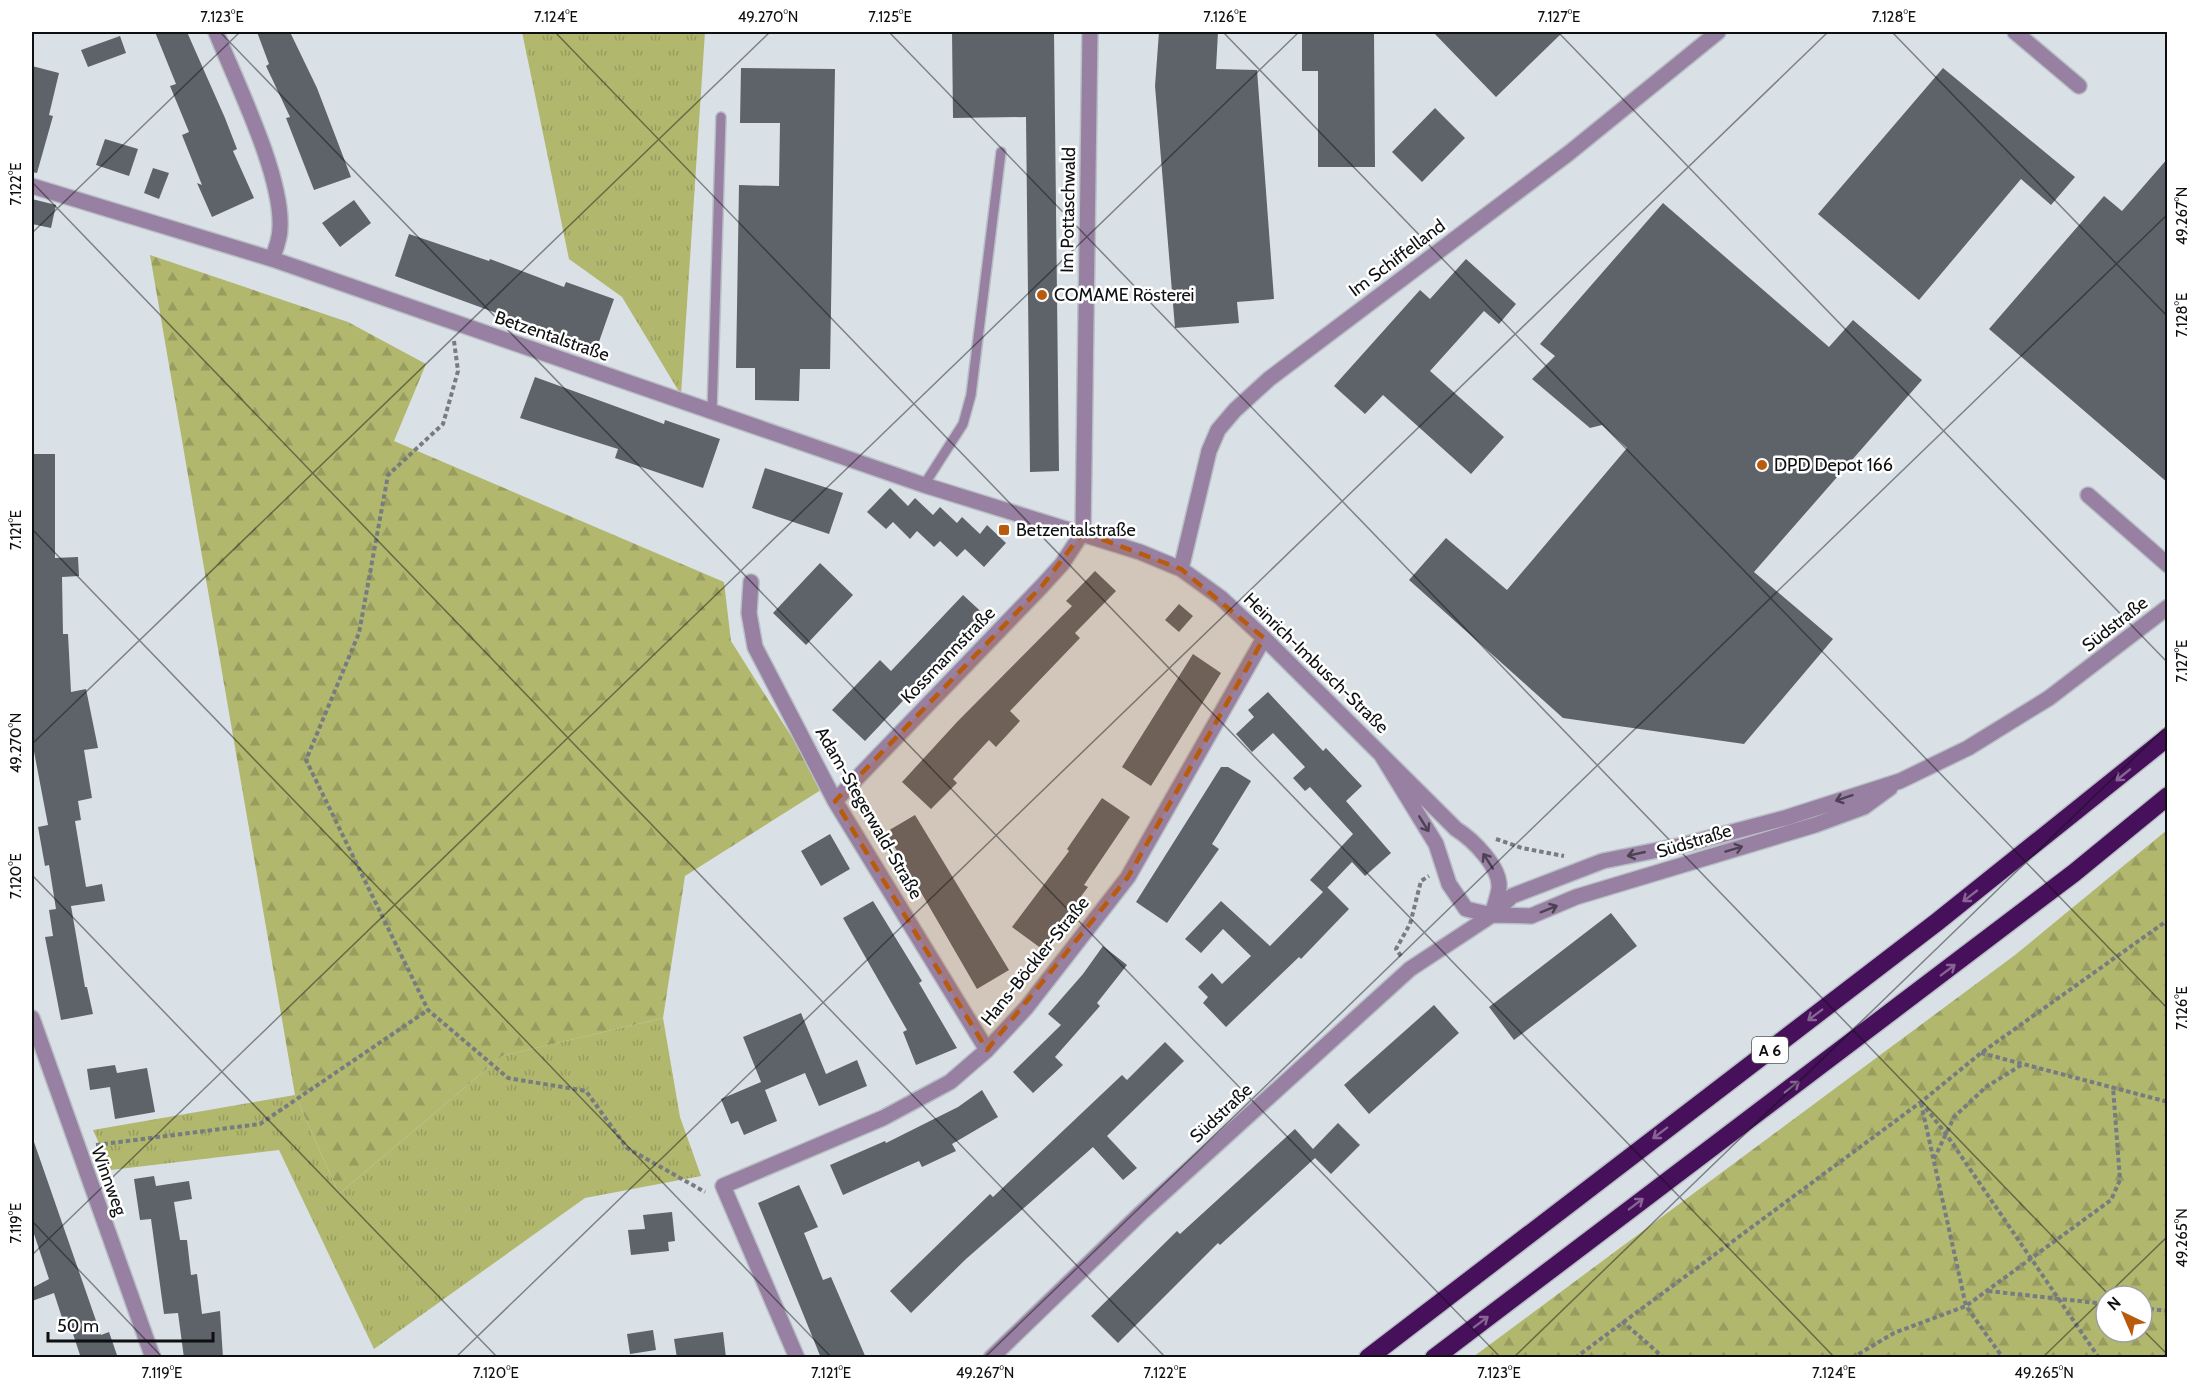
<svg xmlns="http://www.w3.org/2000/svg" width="2199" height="1389" viewBox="0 0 2199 1389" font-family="Cabin,sans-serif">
  <defs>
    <pattern id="grass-tufts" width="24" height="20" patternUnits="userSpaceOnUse" patternTransform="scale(1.5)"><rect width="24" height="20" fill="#b2b76e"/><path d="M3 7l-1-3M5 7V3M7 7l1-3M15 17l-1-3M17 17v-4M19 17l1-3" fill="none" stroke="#989c5e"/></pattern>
    <pattern id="forest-firs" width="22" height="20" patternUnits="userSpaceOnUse" patternTransform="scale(1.5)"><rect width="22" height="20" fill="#b2b76e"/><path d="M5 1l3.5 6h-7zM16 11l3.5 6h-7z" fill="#989c5e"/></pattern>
  </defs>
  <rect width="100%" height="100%" fill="#d9e1e7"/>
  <path fill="url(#grass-tufts)" d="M522,32H705L681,395L622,297L569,259Z
    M663,1018L680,1117L701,1176L585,1198L374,1349L279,1150L111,1170L93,1130L295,1095L339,1194L502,1056Z"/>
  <path fill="url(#forest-firs)" fill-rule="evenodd" d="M150,255L348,322L426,364L394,441L724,582L731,641L824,788L685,876L663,1018L502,1056L339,1194L295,1095Z
    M2167,830V1357H1473L2015,955ZM2106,1296H2142V1332H2106Z"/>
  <path fill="#5d6369" d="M155,32H187L225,118L237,149L233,151L254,198L212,217L197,183L202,185L182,135L189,132L170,86L176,84Z
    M257,32H290L317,88L351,177L314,190L286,118L290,117L266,66L269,64Z
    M952,32H1054L1059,471L1030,472L1026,117L953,118Z
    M1159,32H1218L1216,69L1257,70L1274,299L1237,302L1239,323L1175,328L1155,86Z
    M1302,32H1374L1375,167H1318V71H1302Z
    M1433,32H1563L1496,97Z
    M120,36L126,53L88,67L81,50Z
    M32,66L59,73L49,115L53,116L37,173L32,172Z
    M741,68L835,69L830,369H800L799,401L755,400V368H736L739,185L779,186L780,123H740Z
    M1943,68L2075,177L2051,205L2021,179L1919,300L1818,214Z
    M1435,108L1465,138L1422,182L1392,152Z
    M105,139L138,149L129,176L96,165Z
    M2168,158V483L1989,329L2104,196L2122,211Z
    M153,168L169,173L159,199L144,193Z
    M32,199L56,205L51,228L32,224Z
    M354,200L371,223L340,247L322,223Z
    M1663,203L1829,347L1853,320L1922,380L1754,572L1833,639L1744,744L1563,718L1409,580L1446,538L1507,590L1627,448L1602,425L1590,428L1532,379L1555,356L1540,344Z
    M409,234L489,261L490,259L564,287L566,282L614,299L594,356L546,339L548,332L395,276Z
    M1466,259L1516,304L1499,324L1484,311L1430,371L1504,437L1471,474L1383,395L1365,414L1334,386L1420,290L1430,299Z
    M535,377L664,424L665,420L720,439L703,488L615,458L618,449L520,418Z
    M32,454H55V558L78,557L79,576L62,577L63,634H68L71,692L86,689L98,748L84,750L92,798L78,801L81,820L75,821L86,887L102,884L105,901L71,906L85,987H87L93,1014L61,1020L45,937L53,936L49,910L56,909L49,865L45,866L38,827L48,825L32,741Z
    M765,468L843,493L829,534L752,508Z
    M890,488L908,506L915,498L933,515L940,507L957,523L962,517L980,534L987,525L1006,543L984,567L965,549L957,557L940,541L934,547L917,531L910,539L893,522L886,529L867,512Z
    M820,563L853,595L806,645L773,613Z
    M1095,571L1116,591L1075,633L1080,638L1010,711L1020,721L996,747L989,740L953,779L957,783L931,809L902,782L957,722L1072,606L1066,601Z
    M963,595L988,618L938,671L934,668L865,741L832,710L880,660L891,671Z
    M1179,604L1193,616L1179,632L1165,620Z
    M1193,654L1221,673L1151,786L1122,767Z
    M1268,692L1323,751L1326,748L1362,786L1346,801L1391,853L1365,876L1352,862L1326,889L1327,887L1349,909L1301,959L1299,957L1226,1027L1203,1003L1208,997L1198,987L1212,973L1222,984L1251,956L1223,929L1201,953L1185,939L1221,901L1270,946L1323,892L1310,880L1353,834L1310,787L1305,791L1293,778L1305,767L1273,733L1252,752L1236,734L1254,717L1248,710Z
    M1221,767H1228L1251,781L1212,844L1219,849L1167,923L1136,902Z
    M1102,798L1130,817L1084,885L1088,887L1042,949L1012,927L1069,851L1067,849Z
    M915,815L1009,970L977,989L886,832Z
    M830,834L850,869L821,886L801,851Z
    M873,901L922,981L919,983L957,1048L916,1065L903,1032L907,1030L843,918Z
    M1611,913L1637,946L1514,1040L1489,1007Z
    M1103,946L1127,965L1097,1003L1100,1006L1055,1057L1063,1065L1033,1093L1013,1072L1061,1025L1048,1014L1083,974Z
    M1434,1005L1459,1033L1369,1114L1344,1085Z
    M801,1013L826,1074L857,1060L867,1086L819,1106L805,1073L765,1090L777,1121L744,1135L738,1121L731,1124L721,1099L761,1082L743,1037Z
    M1165,1042L1184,1061L1107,1136L1137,1168L1123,1180L1093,1147L966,1259L911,1313L890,1291L990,1194L993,1197L1122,1075L1127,1080Z
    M115,1065L117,1073L147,1068L155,1112L115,1119L110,1087L90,1090L87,1069Z
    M982,1090L998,1117L952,1144L956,1151L922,1167L919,1161L843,1195L830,1165L885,1141L886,1143L958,1107Z
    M1338,1123L1360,1145L1331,1174L1315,1158L1220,1245L1218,1243L1118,1343L1091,1316L1177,1231L1180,1234L1295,1129L1313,1149Z
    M32,1142H34L101,1335L109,1332L118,1358H81L69,1322L64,1324L54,1293L32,1301V1288L49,1279L32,1228Z
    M154,1176L156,1186L189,1181L192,1199L174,1202L180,1240H187L191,1275L197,1274L202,1314L220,1311L223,1358H184L178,1313L164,1314L151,1219L140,1220L134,1179Z
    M799,1185L818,1227L804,1233L823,1280L831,1277L866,1358H821L758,1203Z
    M672,1212L675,1241L668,1242L669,1251L631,1255L628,1230L645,1229L643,1215Z
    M653,1330L656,1350L630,1354L627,1334Z
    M723,1332L726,1358H677L674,1339Z"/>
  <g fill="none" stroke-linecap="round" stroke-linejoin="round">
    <g stroke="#b8bfc5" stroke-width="12">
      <path id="service" d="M712,412L721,117
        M924,485L963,424L971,395L1001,152"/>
    </g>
    <g stroke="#b8bfc5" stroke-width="18">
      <path id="minor" d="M216,32C236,82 283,176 280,228C280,238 276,249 272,259
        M2015,32L2079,86
        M32,186L272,259L924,485L1140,552L1181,569L1221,598L1264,638L1456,829C1472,839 1501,867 1499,888C1498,897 1494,906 1492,915L1466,909L1449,884L1436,844L1382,756
        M2088,495L2168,565
        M1083,532L1090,32
        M1181,569L1209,451L1218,430L1235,410L1269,379L1569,153L1718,32
        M751,582L749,613L755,647L835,801L987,1050
        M835,801L1042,586L1062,564L1083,532
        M32,1018L153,1358
        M797,1358L723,1186L883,1118L950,1082L987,1050L1026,1008L1128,877L1264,638"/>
    </g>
    <g stroke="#b8bfc5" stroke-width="18">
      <path id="tertiary" d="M1492,915L1531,916L1576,897L1815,825L1864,807L1890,788
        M991,1358L1140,1214L1410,969L1492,915L1512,896L1603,861L1683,845L1785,818L1900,781L1968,748L2049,698L2168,607"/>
    </g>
    <g stroke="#b8bfc5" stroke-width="21">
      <path id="motorway" d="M1368,1358L1937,922L2168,737
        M1434,1358L2074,873L2168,796"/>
    </g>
    <path stroke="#777c80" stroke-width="4" stroke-dasharray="4.5 3" stroke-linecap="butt" d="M454,341L458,371L443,424L388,475L359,633L306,760L428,1010L508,1078L586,1091L627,1148L705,1192
      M1496,839L1522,848L1564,856
      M1401,956L1396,949L1410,924L1421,881L1429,876
      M1981,1053L2168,1102
      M1921,1102L1946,1134L2099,1358
      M1921,1103L1966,1306L2003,1358
      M96,1145L260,1124L428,1010
      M1934,1159L1954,1117L1986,1087L2023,1064
      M1988,1291L2106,1304
      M2142,1308L2168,1311
      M1622,1321L1664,1358
      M1575,1358L1921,1102L1981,1053L2168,920
      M1852,1358L1894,1333L1966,1306L2111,1200L2120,1180L2113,1087
      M2149,1358L2168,1356"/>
    <use href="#service" stroke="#9880a3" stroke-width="9"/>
    <use href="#minor" stroke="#9880a3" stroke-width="15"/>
    <use href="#tertiary" stroke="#9880a3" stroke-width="15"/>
    <use href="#motorway" stroke="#46105a" stroke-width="18"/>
  </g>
  <defs><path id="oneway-shaft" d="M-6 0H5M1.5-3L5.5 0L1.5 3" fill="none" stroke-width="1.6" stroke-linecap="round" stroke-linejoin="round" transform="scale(1.5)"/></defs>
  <g stroke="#876494">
    <use href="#oneway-shaft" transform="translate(2123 775) rotate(141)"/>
    <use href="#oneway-shaft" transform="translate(1970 896) rotate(142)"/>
    <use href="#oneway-shaft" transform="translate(1948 970) rotate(-37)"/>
    <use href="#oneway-shaft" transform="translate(1815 1015) rotate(143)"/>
    <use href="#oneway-shaft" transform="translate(1792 1087) rotate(-37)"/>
    <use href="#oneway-shaft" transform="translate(1660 1133) rotate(143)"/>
    <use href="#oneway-shaft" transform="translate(1636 1204) rotate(-37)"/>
    <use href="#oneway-shaft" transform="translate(1481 1322) rotate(-37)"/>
  </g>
  <g stroke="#4c4253">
    <use href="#oneway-shaft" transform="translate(1844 798) rotate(161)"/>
    <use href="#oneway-shaft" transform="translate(1424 824) rotate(58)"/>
    <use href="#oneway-shaft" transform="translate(1734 849) rotate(-17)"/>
    <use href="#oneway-shaft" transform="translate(1636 854) rotate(167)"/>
    <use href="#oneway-shaft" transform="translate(1488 861) rotate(-123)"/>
    <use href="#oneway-shaft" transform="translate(1549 909) rotate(-22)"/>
  </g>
  <path fill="#b95b0d" fill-opacity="0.2" stroke="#b95b0d" stroke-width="4.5" stroke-dasharray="12 8" stroke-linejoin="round" d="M1083,532L1181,569L1264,638L1128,877L987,1050L835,801L1042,586Z"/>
  <path fill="none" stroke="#0d0f11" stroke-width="1.5" stroke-opacity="0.45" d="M220,32L1501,1358M555,32L1835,1358M889,32L2110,1296M1223,32L2168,1009M1558,32L2168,663M1892,32L2168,317M32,182L1166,1358M32,233L240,32M32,529L832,1358M32,744L770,32M32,875L498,1358M32,1221L163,1358M32,1255L1299,32M2142,1329L2168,1355M455,1358L1828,32M984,1358L2168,214M1513,1358L2168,725M2042,1358L2168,1236"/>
  <g fill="#b95b0d" stroke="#fff" stroke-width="2">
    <circle cx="1042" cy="295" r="6"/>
    <circle cx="1762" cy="465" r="6"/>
    <rect x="998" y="524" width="12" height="12" rx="3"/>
  </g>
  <g text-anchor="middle" stroke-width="5" stroke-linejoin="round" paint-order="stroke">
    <rect fill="#fff" stroke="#565758" stroke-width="1.5" x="1752" y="1037" width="36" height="26" rx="4.5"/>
    <g font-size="16" font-weight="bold" fill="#0d0f11">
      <text x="1770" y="1056">A 6</text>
    </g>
    <g font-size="18" fill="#0d0f11" stroke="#fff">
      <text transform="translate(1068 210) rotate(-89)" y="6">Im Pottaschwald</text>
      <text transform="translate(1397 258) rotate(-37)" y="6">Im Schiffelland</text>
      <text transform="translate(552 336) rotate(19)" y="6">Betzentalstraße</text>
      <text transform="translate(2115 624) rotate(-38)" y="6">Südstraße</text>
      <text transform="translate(948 655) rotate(-46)" y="6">Kossmannstraße</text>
      <text transform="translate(1316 663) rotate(44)" y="6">Heinrich-Imbusch-Straße</text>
      <text transform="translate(869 813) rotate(60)" y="6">Adam-Stegerwald-Straße</text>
      <text transform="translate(1694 841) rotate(-17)" y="6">Südstraße</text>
      <text transform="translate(1035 961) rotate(-51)" y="6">Hans-Böckler-Straße</text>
      <text transform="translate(1221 1113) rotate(-43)" y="6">Südstraße</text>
      <text transform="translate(109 1181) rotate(70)" y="6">Winnweg</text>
    </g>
    <g font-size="18" fill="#0d0f11" stroke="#fff" text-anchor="start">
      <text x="1054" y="301">COMAME Rösterei</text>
      <text x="1774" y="471">DPD Depot 166</text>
      <text x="1016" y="536">Betzentalstraße</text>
    </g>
  </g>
  <rect width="2199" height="1389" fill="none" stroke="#ffffff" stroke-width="66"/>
  <g transform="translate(2124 1314) rotate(316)"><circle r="28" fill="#ffffff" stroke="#9e9fa0" stroke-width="1.5"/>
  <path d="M0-4.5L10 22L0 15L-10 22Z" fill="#b95b0d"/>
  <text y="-9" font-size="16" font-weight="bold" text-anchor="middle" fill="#0d0f11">N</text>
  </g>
  <path d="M48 1332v9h165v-9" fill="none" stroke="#0d0f11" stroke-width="3"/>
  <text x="57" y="1332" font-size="18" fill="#0d0f11" stroke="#ffffff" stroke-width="4.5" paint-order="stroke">50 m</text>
  <rect x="33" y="33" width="2133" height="1323" fill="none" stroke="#0d0f11" stroke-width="2"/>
  <g font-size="15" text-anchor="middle" fill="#0d0f11">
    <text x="222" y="22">7.123°E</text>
    <text x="556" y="22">7.124°E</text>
    <text x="768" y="22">49.270°N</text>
    <text x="890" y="22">7.125°E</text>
    <text x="1225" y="22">7.126°E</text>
    <text x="1559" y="22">7.127°E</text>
    <text x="1894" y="22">7.128°E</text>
    <text transform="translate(16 184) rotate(-90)" y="5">7.122°E</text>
    <text transform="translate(2182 216) rotate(-90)" y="5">49.267°N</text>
    <text transform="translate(2182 315) rotate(-90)" y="5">7.128°E</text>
    <text transform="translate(16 530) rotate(-90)" y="5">7.121°E</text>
    <text transform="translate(2182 661) rotate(-90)" y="5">7.127°E</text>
    <text transform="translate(16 743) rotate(-90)" y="5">49.270°N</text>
    <text transform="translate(16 876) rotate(-90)" y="5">7.120°E</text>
    <text transform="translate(2182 1008) rotate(-90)" y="5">7.126°E</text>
    <text transform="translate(16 1223) rotate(-90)" y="5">7.119°E</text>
    <text transform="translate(2182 1238) rotate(-90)" y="5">49.265°N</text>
    <text x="162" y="1378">7.119°E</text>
    <text x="496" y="1378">7.120°E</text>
    <text x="831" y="1378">7.121°E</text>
    <text x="985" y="1378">49.267°N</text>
    <text x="1165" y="1378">7.122°E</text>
    <text x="1499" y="1378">7.123°E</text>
    <text x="1834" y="1378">7.124°E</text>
    <text x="2044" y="1378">49.265°N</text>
  </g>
</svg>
